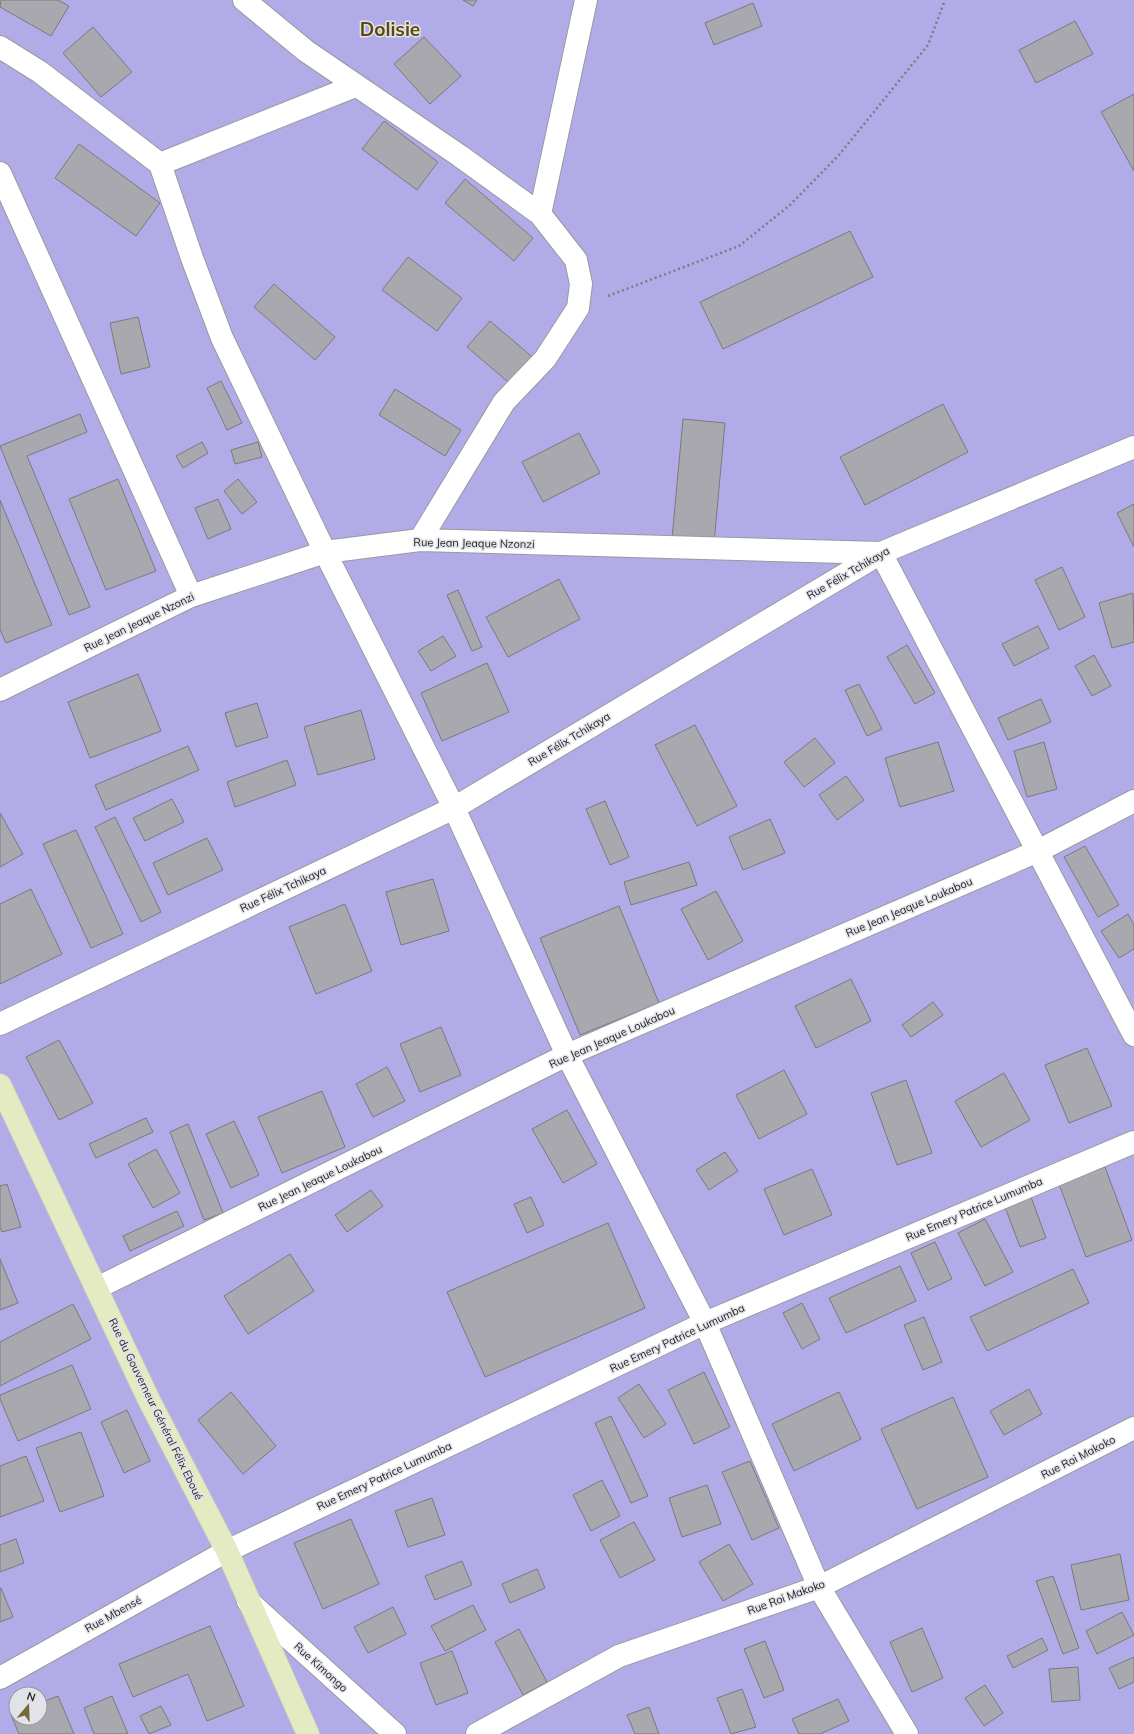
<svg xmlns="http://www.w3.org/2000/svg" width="1134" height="1734" viewBox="0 0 1134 1734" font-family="Mulish,sans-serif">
  <rect width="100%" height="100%" fill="#e2e2e9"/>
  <path fill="#b1ace8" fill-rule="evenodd" d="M0,0H1134V1734H0ZM16,1694H40V1718H16Z"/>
  <path fill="#a8a8ae" stroke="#79797f" d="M1,0H58L69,6L51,36L0,7Z
    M463,0H477L473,6Z
    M753,3L762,26L714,45L705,23Z
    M1075,21L1093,54L1036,83L1019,50Z
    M93,27L132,72L101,97L63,53Z
    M424,37L461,76L430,104L394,64Z
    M1134,94V171L1101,112Z
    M384,121L438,162L417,190L362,149Z
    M79,144L160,203L136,236L55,178Z
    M465,179L533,238L514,261L445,203Z
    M850,231L873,277L723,349L700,302Z
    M408,257L462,298L437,331L382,290Z
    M274,284L335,337L315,360L254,307Z
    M138,317L150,367L121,374L110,323Z
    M490,321L537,361L514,387L467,347Z
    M221,381L242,423L227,430L207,388Z
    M395,389L461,430L445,456L379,415Z
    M943,404L968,452L865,505L840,457Z
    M80,414L87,432L27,456L90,607L69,615L0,446Z
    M683,419L725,423L714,543L672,539Z
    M579,433L600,473L543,502L522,462Z
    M202,442L208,453L183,468L176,456Z
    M258,442L262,457L235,464L231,450Z
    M118,479L156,571L106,590L69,499Z
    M238,479L257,502L242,514L224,491Z
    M218,499L231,529L208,539L195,508Z
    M0,500L52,625L6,643L0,630Z
    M1134,504V547L1117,513Z
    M1062,567L1085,617L1059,630L1035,580Z
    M559,579L580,619L508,657L486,617Z
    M458,590L482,647L472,651L447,595Z
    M1133,593L1134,642L1112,648L1099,603Z
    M1038,626L1049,648L1014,666L1002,644Z
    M443,636L456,656L431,671L418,651Z
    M907,645L935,693L915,704L887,657Z
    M1094,655L1111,686L1092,696L1075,666Z
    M487,663L509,712L442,741L421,693Z
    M138,674L161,731L90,758L68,702Z
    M859,684L882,729L867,736L845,690Z
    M1041,699L1051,722L1008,740L998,718Z
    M257,703L268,737L236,747L225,713Z
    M361,710L375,759L318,775L304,727Z
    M695,725L737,806L697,826L655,745Z
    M815,738L835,763L804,787L784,762Z
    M938,742L954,791L900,807L885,758Z
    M1044,742L1057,789L1027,797L1014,751Z
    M188,746L199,770L106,810L95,785Z
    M287,760L296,785L235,807L227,782Z
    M846,776L864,800L837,820L819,795Z
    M172,799L184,822L145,841L133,818Z
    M605,801L629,857L610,865L586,809Z
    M0,813L23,854L0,867Z
    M115,817L161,912L141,922L95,827Z
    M770,819L785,853L743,870L729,837Z
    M76,830L123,934L91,948L43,844Z
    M207,838L223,870L168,895L153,863Z
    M1085,846L1119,905L1098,917L1064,857Z
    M689,862L697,885L631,905L624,882Z
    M433,879L449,931L401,945L386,892Z
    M31,889L62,954L0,984V904Z
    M716,891L743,941L708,960L681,909Z
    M345,904L372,971L316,994L289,927Z
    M619,906L659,1003L580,1035L540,938Z
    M1128,914L1134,925V949L1119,958L1101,931Z
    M851,979L871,1021L816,1048L795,1006Z
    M933,1002L943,1015L911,1037L902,1025Z
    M441,1027L461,1075L420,1092L400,1044Z
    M59,1040L93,1103L59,1120L26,1057Z
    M1087,1048L1112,1106L1069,1123L1045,1065Z
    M387,1067L405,1101L373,1117L356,1084Z
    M784,1070L807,1114L759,1139L736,1095Z
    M1004,1073L1030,1120L981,1147L955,1101Z
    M906,1080L932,1153L897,1165L871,1093Z
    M322,1091L345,1147L282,1173L258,1117Z
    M567,1110L597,1164L563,1183L532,1129Z
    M146,1118L153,1132L96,1158L89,1144Z
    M234,1121L259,1175L231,1188L206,1134Z
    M188,1124L223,1213L204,1220L170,1132Z
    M156,1149L180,1193L153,1208L128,1164Z
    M725,1152L738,1171L709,1190L696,1170Z
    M1105,1167L1132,1240L1086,1257L1059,1184Z
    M812,1169L832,1215L784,1235L764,1189Z
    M7,1184L21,1227L2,1232L0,1228V1186Z
    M371,1190L383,1206L347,1232L335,1215Z
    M531,1197L544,1225L527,1233L514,1204Z
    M1031,1197L1046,1238L1020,1247L1005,1207Z
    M177,1211L184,1226L130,1251L123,1236Z
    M985,1219L1013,1272L985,1286L958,1233Z
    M608,1223L645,1308L485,1377L447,1292Z
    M935,1242L952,1279L928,1290L911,1253Z
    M290,1254L314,1291L248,1334L224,1296Z
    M0,1259L18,1303L0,1310Z
    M900,1266L916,1301L846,1333L829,1298Z
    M1073,1269L1089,1303L987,1351L970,1317Z
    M802,1303L820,1339L802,1349L783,1313Z
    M73,1304L91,1339L0,1386V1342Z
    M924,1317L942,1362L923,1370L904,1325Z
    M72,1365L91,1409L18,1441L0,1399V1395Z
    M704,1372L730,1427L694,1444L668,1390Z
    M639,1384L666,1424L644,1438L618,1398Z
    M1029,1389L1042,1414L1004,1435L990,1411Z
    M231,1392L276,1446L243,1474L198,1420Z
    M839,1392L861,1439L794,1471L772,1424Z
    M953,1397L988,1477L917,1509L881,1429Z
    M127,1410L150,1461L124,1473L101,1422Z
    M611,1416L648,1496L631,1503L595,1423Z
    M81,1432L104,1496L60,1512L36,1448Z
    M26,1456L44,1501L0,1517V1466Z
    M750,1461L779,1528L752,1540L722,1472Z
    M602,1480L620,1516L591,1531L573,1495Z
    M707,1485L721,1524L682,1537L669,1498Z
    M432,1498L445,1535L408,1547L395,1511Z
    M351,1519L379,1584L323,1609L294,1543Z
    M634,1522L655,1560L620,1578L600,1540Z
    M16,1539L24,1563L0,1572V1545Z
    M729,1544L753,1584L723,1601L699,1562Z
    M1120,1554L1129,1600L1081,1610L1071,1565Z
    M462,1561L472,1585L435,1600L425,1576Z
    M537,1569L545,1588L510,1603L502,1584Z
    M1053,1576L1079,1648L1063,1654L1036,1581Z
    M0,1588H1L13,1617L0,1622Z
    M473,1605L486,1630L445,1651L431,1626Z
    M393,1607L406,1634L368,1653L354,1627Z
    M1122,1612L1134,1635L1097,1654L1086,1631Z
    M210,1626L244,1706L207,1721L188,1674L133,1697L119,1664Z
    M922,1628L943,1678L912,1692L890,1642Z
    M519,1629L547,1682L523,1695L495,1642Z
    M1042,1638L1048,1650L1013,1668L1007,1656Z
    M765,1641L784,1690L764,1698L744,1649Z
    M452,1651L468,1693L436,1705L420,1663Z
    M1134,1657V1682L1119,1689L1109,1668Z
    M1078,1667L1080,1700L1052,1702L1049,1669Z
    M985,1685L1003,1713L984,1726L965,1698Z
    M742,1689L756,1727L731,1734L717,1698Z
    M58,1696L74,1734H19L11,1715L16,1713V1718H40V1703Z
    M112,1696L128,1734H94L84,1708Z
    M838,1699L849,1721L820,1734H799L792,1719Z
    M161,1706L171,1725L149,1734L140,1716Z
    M649,1707L659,1734H635L627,1715Z"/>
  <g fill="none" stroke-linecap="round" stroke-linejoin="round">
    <g stroke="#99999f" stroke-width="24">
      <path id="minor" d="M244,0L306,51L460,156L540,214
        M0,47L40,72L160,164L192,258L222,338L325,552L454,808L567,1055L705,1323L819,1587L907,1734
        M160,164L355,86
        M0,173L191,596
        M420,540L504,402L545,359L578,308L581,284L576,260L540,214L586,0
        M881,553L1134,1035
        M0,690L191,596L325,552L420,540L881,553
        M0,1024L454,808L881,553L1134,447
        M97,1288L567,1055L1038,851L1134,801
        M248,1601L395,1734
        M0,1678L227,1551L705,1323L1134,1142
        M477,1734L619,1656L819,1587L1134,1428"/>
    </g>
    <g stroke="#c2c2c2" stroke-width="24">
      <path id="major" d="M0,1085L149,1400L227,1551L308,1734"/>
    </g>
    <path stroke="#7c7c80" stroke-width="2.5" stroke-dasharray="2 3" stroke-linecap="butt" d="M608,296L739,246L790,205L839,155L928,45L945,0"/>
    <use href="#minor" stroke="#fff" stroke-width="22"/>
    <use href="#major" stroke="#e4eac1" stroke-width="22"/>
  </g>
  <g text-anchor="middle" stroke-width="3" stroke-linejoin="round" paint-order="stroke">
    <g font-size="11" fill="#242426" stroke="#e2e2e9">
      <text transform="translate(474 543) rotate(1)" y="4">Rue Jean Jeaque Nzonzi</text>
      <text transform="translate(848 573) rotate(-30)" y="4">Rue Félix Tchikaya</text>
      <text transform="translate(139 622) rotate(-26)" y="4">Rue Jean Jeaque Nzonzi</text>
      <text transform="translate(569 739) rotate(-31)" y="4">Rue Félix Tchikaya</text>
      <text transform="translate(283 889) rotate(-25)" y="4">Rue Félix Tchikaya</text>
      <text transform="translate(909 907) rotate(-23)" y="4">Rue Jean Jeaque Loukabou</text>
      <text transform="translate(612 1037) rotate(-24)" y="4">Rue Jean Jeaque Loukabou</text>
      <text transform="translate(320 1178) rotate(-26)" y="4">Rue Jean Jeaque Loukabou</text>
      <text transform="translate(974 1209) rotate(-23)" y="4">Rue Emery Patrice Lumumba</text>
      <text transform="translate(677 1338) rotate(-25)" y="4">Rue Emery Patrice Lumumba</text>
      <text transform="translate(156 1409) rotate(64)" y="4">Rue du Gouverneur Général Félix Eboué</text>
      <text transform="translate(1078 1457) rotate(-27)" y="4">Rue Roi Makoko</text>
      <text transform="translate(384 1476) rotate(-25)" y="4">Rue Emery Patrice Lumumba</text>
      <text transform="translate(786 1597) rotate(-20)" y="4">Rue Roi Makoko</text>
      <text transform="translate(113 1614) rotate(-29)" y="4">Rue Mbensé</text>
      <text transform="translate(321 1667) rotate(42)" y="4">Rue Kimongo</text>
    </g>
    <g font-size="19" font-weight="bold" fill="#5c4909" stroke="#e2e2e9">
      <text x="390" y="36">Dolisie</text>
    </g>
  </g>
  <g transform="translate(28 1706) rotate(19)"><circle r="19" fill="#e2e2e9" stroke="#96969b"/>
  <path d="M0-3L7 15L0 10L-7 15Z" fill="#796836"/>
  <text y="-6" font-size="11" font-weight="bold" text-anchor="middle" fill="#242426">N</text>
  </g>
</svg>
